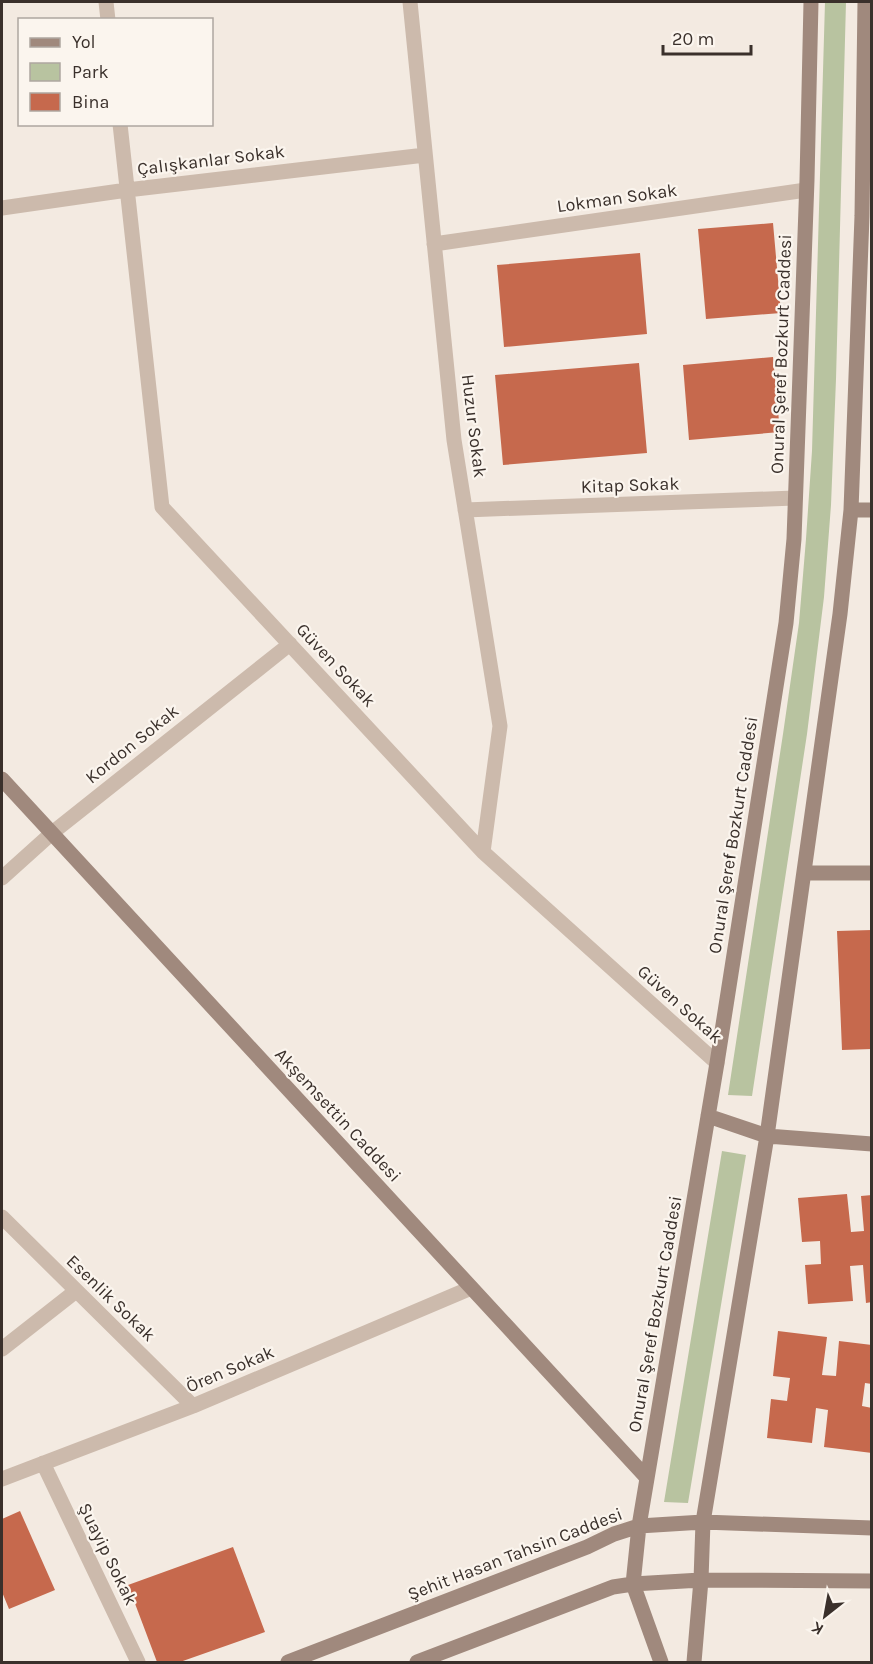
<svg xmlns="http://www.w3.org/2000/svg" width="873" height="1664" viewBox="0 0 873 1664" font-family="Karla,sans-serif">
  <rect width="100%" height="100%" fill="#f3eae1"/>
  <path fill="#b8c3a0" d="M825,2H846L836,379L831,505L824,597L807,734L752,1096L728,1095L783,734L799,623L806,539L812,451Z
    M722,1151L746,1155L688,1503L664,1502Z"/>
  <path fill="#c6694d" d="M773,223L781,313L706,319L698,229Z
    M640,253L647,334L504,347L497,265Z
    M773,357L780,432L689,440L683,365Z
    M639,363L647,453L503,465L495,375Z
    M872,930V1049L842,1050L837,931Z
    M847,1194L851,1232L864,1231L861,1196L872,1195V1302L866,1303L863,1265L850,1266L853,1301L808,1304L805,1265L821,1264L820,1241L802,1242L798,1198Z
    M778,1331L827,1337L822,1375L836,1376L839,1341L872,1345V1384L865,1383L862,1406L872,1408V1453L824,1447L828,1410L816,1408L812,1443L767,1438L771,1399L787,1401L790,1378L773,1376Z
    M20,1511L55,1590L9,1609L2,1592V1519Z
    M233,1547L265,1632L180,1662H157L128,1585Z"/>
  <g fill="none" stroke-linecap="round" stroke-linejoin="round">
    <path stroke="#ccbaac" stroke-width="15" d="M106,2L108,20
      M410,2L454,440L500,726L483,852
      M120,124L162,507L483,852L717,1063
      M2,208L127,190L425,155
      M434,244L806,190
      M465,510L795,498
      M2,878L52,833L290,644
      M2,1217L193,1406
      M2,1349L76,1291
      M43,1463L138,1662
      M2,1479L193,1406L471,1288"/>
    <path stroke="#a0897d" stroke-width="15" d="M851,510H872
      M2,779L647,1478
      M804,873H872
      M708,1116L767,1136L872,1144
      M288,1662L587,1547L614,1534L639,1526L703,1522L872,1528
      M417,1662L613,1587L633,1584L701,1580L872,1581
      M661,1662L633,1584L639,1526L717,1063L786,623L794,539L807,180L811,2
      M694,1662L701,1580L703,1522L767,1136L840,614L851,510L862,216L865,2"/>
  </g>
  <g text-anchor="middle" stroke-width="4.5" stroke-linejoin="round" paint-order="stroke">
    <g font-size="18" fill="#3a302b" stroke="#fbf5ee">
      <text transform="translate(211 160) rotate(-7)" y="6">Çalışkanlar Sokak</text>
      <text transform="translate(617 198) rotate(-8)" y="6">Lokman Sokak</text>
      <text transform="translate(781 354) rotate(-88)" y="6">Onural Şeref Bozkurt Caddesi</text>
      <text transform="translate(474 426) rotate(83)" y="6">Huzur Sokak</text>
      <text transform="translate(630 485) rotate(-2)" y="6">Kitap Sokak</text>
      <text transform="translate(336 665) rotate(47)" y="6">Güven Sokak</text>
      <text transform="translate(132 744) rotate(-39)" y="6">Kordon Sokak</text>
      <text transform="translate(733 835) rotate(-81)" y="6">Onural Şeref Bozkurt Caddesi</text>
      <text transform="translate(680 1004) rotate(42)" y="6">Güven Sokak</text>
      <text transform="translate(338 1115) rotate(47)" y="6">Akşemsettin Caddesi</text>
      <text transform="translate(111 1298) rotate(44)" y="6">Esenlik Sokak</text>
      <text transform="translate(655 1314) rotate(-80)" y="6">Onural Şeref Bozkurt Caddesi</text>
      <text transform="translate(230 1369) rotate(-23)" y="6">Ören Sokak</text>
      <text transform="translate(108 1554) rotate(64)" y="6">Şuayip Sokak</text>
      <text transform="translate(515 1554) rotate(-21)" y="6">Şehit Hasan Tahsin Caddesi</text>
    </g>
  </g>
  <rect width="873" height="1664" fill="none" stroke="#3a302b" stroke-width="6"/>
  <rect x="18" y="18" width="195" height="108" fill="#fbf5ee" stroke="#aea6a0" stroke-width="1.5"/>
  <rect x="30" y="38" width="30" height="9" fill="#a0897d" stroke="#aea6a0" stroke-width="1.5"/>
  <text x="72" y="48" font-size="18" fill="#3a302b">Yol</text>
  <rect x="30" y="63" width="30" height="18" fill="#b8c3a0" stroke="#aea6a0" stroke-width="1.5"/>
  <text x="72" y="78" font-size="18" fill="#3a302b">Park</text>
  <rect x="30" y="93" width="30" height="18" fill="#c6694d" stroke="#aea6a0" stroke-width="1.5"/>
  <text x="72" y="108" font-size="18" fill="#3a302b">Bina</text>
  <g transform="translate(825 1616) rotate(211)" stroke="#fbf5ee" stroke-width="4.5" paint-order="stroke">
  <path d="M0-4.5L10 22L0 15L-10 22Z" fill="#3a302b"/>
  <text y="-9" font-size="16" font-weight="bold" text-anchor="middle" fill="#3a302b">K</text>
  </g>
  <path d="M663 45v9h88v-9" fill="none" stroke="#3a302b" stroke-width="3"/>
  <text x="672" y="45" font-size="18" fill="#3a302b" stroke="#fbf5ee" stroke-width="4.5" paint-order="stroke">20 m</text>
</svg>
